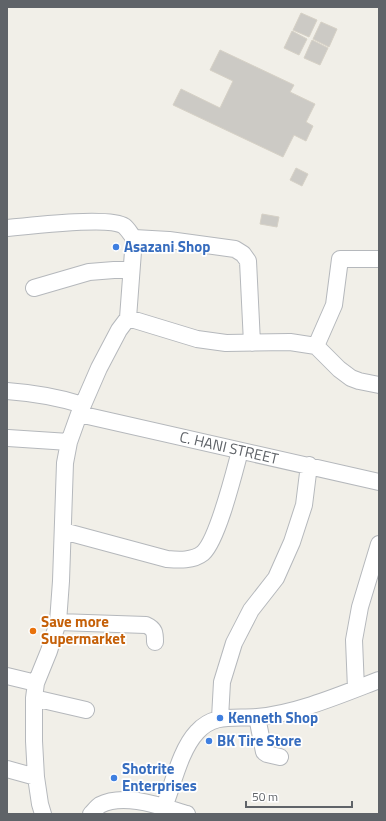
<svg xmlns="http://www.w3.org/2000/svg" width="386" height="821" viewBox="0 0 386 821" font-family="'Titillium Web',sans-serif">
  <rect width="100%" height="100%" fill="#f1efe8"/>
  <path fill="#cccac5" stroke="#d6d1c6" d="M301,13L317,20L309,37L293,30Z
    M321,22L337,29L329,47L313,39Z
    M292,31L307,39L299,55L284,48Z
    M312,40L328,48L320,65L304,58Z
    M220,50L294,85L290,92L315,104L306,122L313,126L306,141L294,135L283,157L173,105L181,89L220,108L233,81L210,70Z
    M296,168L308,174L302,186L290,180Z
    M262,214L279,217L277,227L260,224Z"/>
  <g fill="none" stroke-linecap="round" stroke-linejoin="round">
    <g stroke="#b5b8bc" stroke-width="18">
      <path id="minor" d="M7,228C27,226 110,216 124,226C128,229 131,235 134,238
        M34,288L89,272L114,270H131
        M128,318L134,238L169,240L235,249L243,254L248,261L252,343
        M316,346L334,305L340,259H379
        M7,391C34,393 58,397 83,405
        M79,414L379,482
        M8,438L69,442
        M63,531L167,559C179,560 193,561 203,553C218,539 234,473 240,451
        M58,622L146,625C155,629 155,633 155,642
        M7,676L36,683
        M356,689L354,640L360,607L379,544
        M34,698L86,710
        M257,717L264,752L267,754L280,757
        M220,718L222,682L234,643L251,610L276,578L292,542L304,505L309,465
        M7,769L36,777
        M164,807C173,785 180,750 197,732C214,713 234,719 257,717C298,713 340,695 379,680
        M43,814L40,804L36,777L34,741V698L36,683L49,651L58,622L61,581L65,463L69,442L79,414L99,368L119,330L128,318L197,339L226,343L290,342L316,346L339,369L351,378L359,381L379,385
        M91,814C94,811 97,807 100,805C124,792 163,807 187,814"/>
    </g>
    <use href="#minor" stroke="#fff" stroke-width="16"/>
  </g>
  <g fill="#3f7fe0" stroke="#fff" stroke-width="1.5">
    <circle cx="116" cy="247" r="4"/>
    <circle cx="220" cy="718" r="4"/>
    <circle cx="209" cy="741" r="4"/>
    <circle cx="114" cy="778" r="4"/>
  </g>
  <circle fill="#e8710a" stroke="#fff" stroke-width="1.5" cx="33" cy="631" r="4"/>
  <g text-anchor="middle" stroke-width="3.5" stroke-linejoin="round" paint-order="stroke">
    <g font-size="15" font-weight="bold" fill="#366cbe" stroke="#fff" text-anchor="start">
      <text x="124" y="252">Asazani Shop</text>
      <text x="228" y="723">Kenneth Shop</text>
      <text x="217" y="746">BK Tire Store</text>
      <text x="122" y="774">Shotrite<tspan x="122" dy="17">Enterprises</tspan></text>
    </g>
    <g font-size="15" fill="#5f6368" stroke="#fff">
      <text transform="translate(229 448) rotate(13)" y="5">C. HANI STREET</text>
    </g>
    <g font-size="15" font-weight="bold" fill="#c56008" stroke="#fff" text-anchor="start">
      <text x="41" y="627">Save more<tspan x="41" dy="17">Supermarket</tspan></text>
    </g>
  </g>
  <rect width="386" height="821" fill="none" stroke="#5f6368" stroke-width="16"/>
  <path d="M246 801v6h106v-6" fill="none" stroke="#5f6368" stroke-width="2"/>
  <text x="252" y="801" font-size="12" fill="#5f6368" stroke="#ffffff" stroke-width="3" paint-order="stroke">50 m</text>
</svg>
